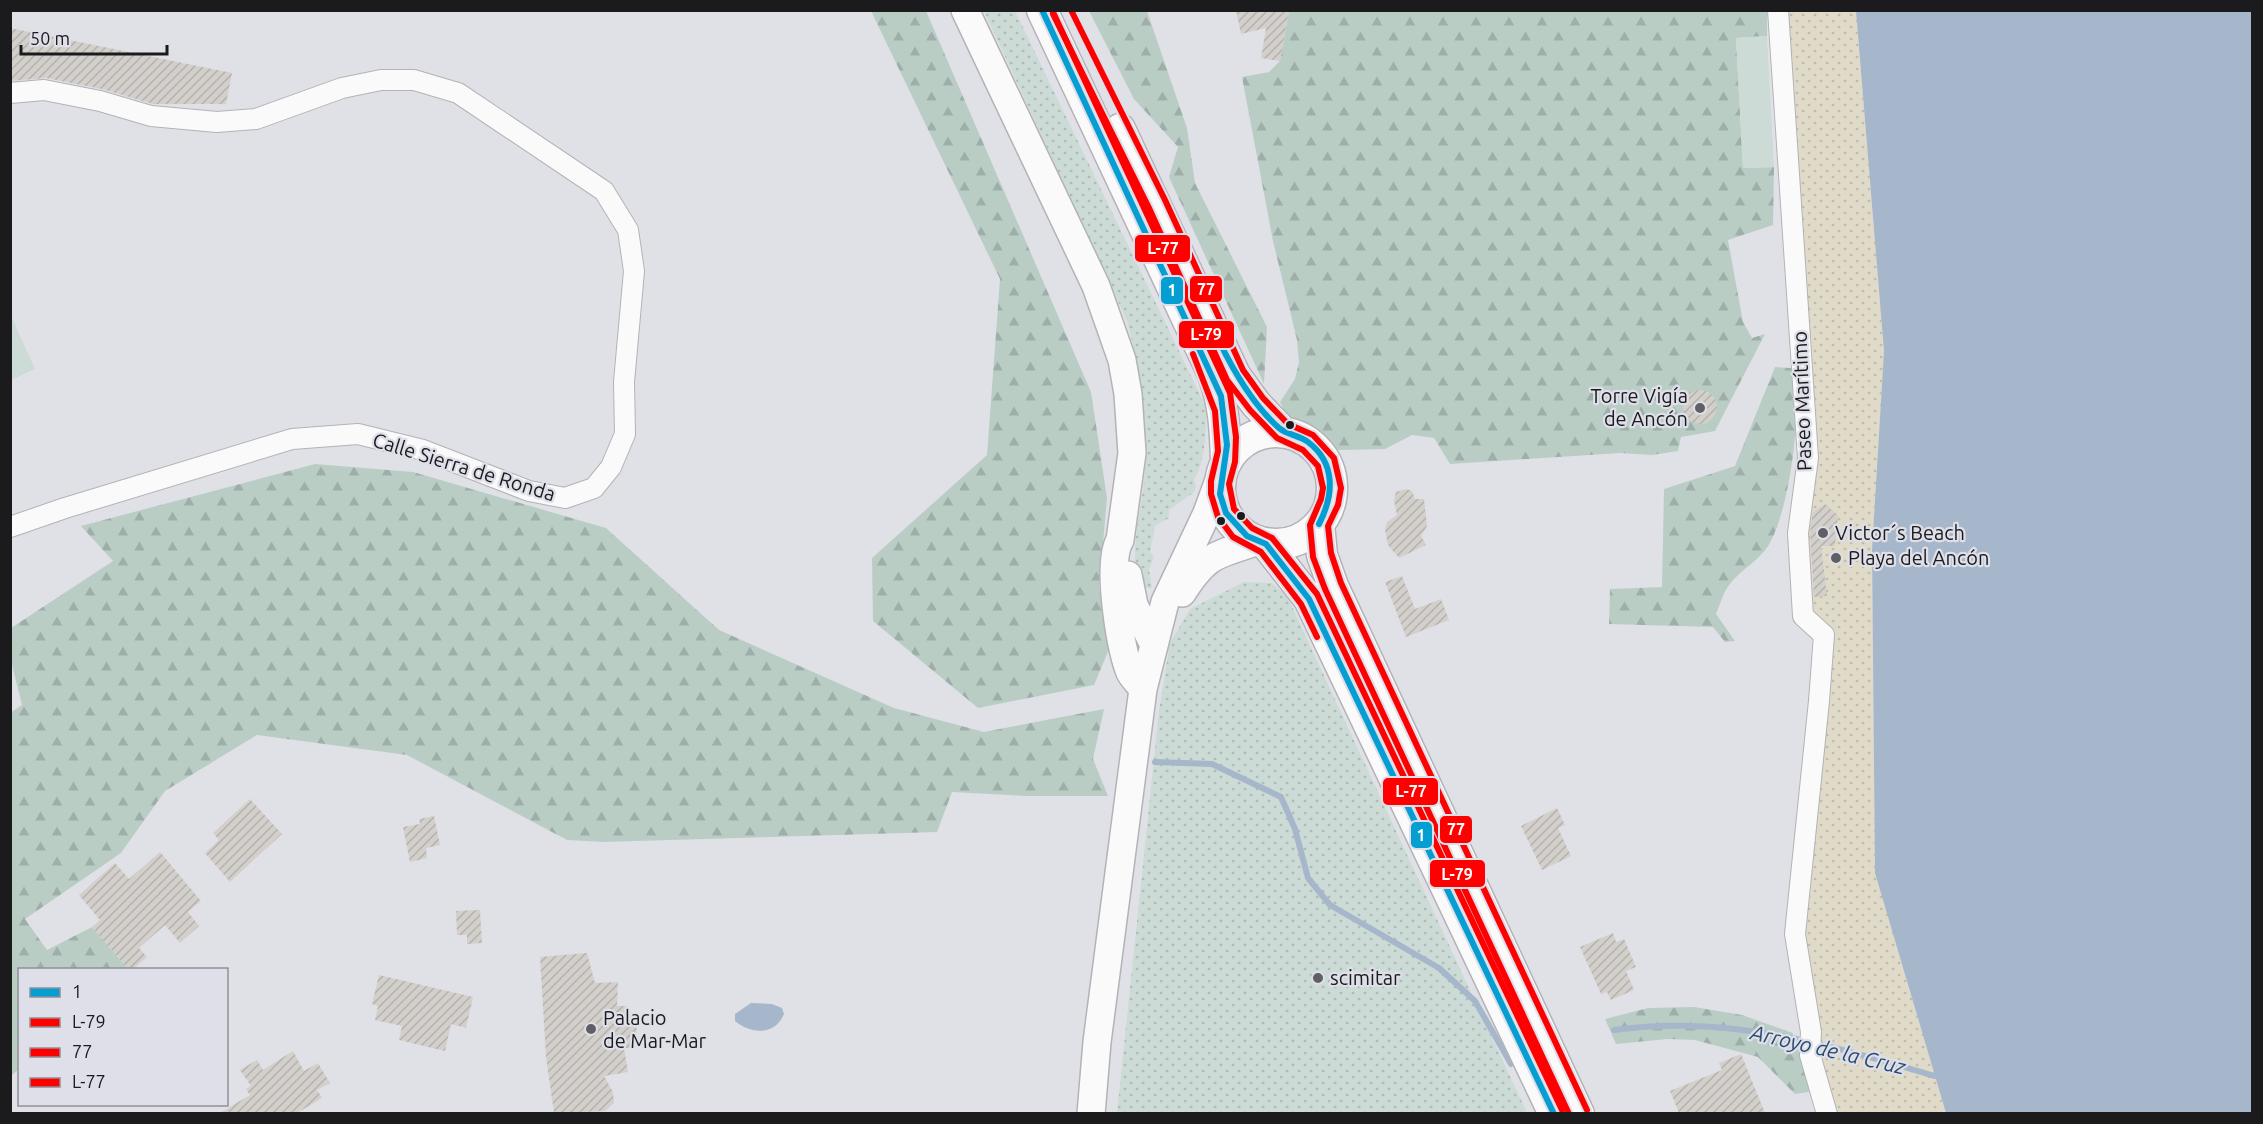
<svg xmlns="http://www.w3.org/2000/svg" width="2263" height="1124" viewBox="0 0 2263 1124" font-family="Ubuntu,sans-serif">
  <defs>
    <pattern id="forest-firs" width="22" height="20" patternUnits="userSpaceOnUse" patternTransform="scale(1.5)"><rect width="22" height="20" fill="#b9cdc5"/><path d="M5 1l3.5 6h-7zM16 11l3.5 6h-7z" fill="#9eafa9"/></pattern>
    <pattern id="sand-dots" width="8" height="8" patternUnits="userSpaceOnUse" patternTransform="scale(1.5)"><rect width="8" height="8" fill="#e0dbc9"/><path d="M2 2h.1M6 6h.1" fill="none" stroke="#c0bbac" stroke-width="1.8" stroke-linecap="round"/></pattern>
    <pattern id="park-dots" width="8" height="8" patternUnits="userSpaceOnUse" patternTransform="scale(1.5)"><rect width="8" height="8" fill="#ccdbd5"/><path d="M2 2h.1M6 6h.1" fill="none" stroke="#afbbb6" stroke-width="1.8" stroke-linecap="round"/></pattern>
    <pattern id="building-hatch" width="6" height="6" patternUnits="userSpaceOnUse" patternTransform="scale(1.5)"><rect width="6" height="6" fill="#d3cfcb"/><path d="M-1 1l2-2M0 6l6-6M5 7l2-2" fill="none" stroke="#b5b1ae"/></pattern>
  </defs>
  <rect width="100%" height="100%" fill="#e0e1e6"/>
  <path fill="url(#forest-firs)" d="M871,11H926L1091,392L1107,498L1099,588L1112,642L1094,685L978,708L873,621L872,558L987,455L1000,279Z
    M1089,11H1147L1187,128L1195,183L1267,327L1264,384L1169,177L1178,147L1134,99Z
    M1289,11H1767V36L1736,38L1743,168L1774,167L1773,225L1728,240L1743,322L1752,338L1765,334L1715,431L1681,437L1678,451L1652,455L1620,453L1450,464L1434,438L1412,435L1385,449L1341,450L1302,447L1280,402L1295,379L1299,362L1297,340L1273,241L1242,77L1269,72L1280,61Z
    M1775,367L1791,368C1805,403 1789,514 1768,546C1759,561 1740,570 1729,585C1723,593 1720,605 1716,614L1735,641L1725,642L1713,627L1609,624L1610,589L1662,587L1664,489L1735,466Z
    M315,464L413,472L606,528L719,630L894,708L984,732L1104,709L1093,759L1108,796H1027L952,792L937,832L603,842L567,840L407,755L257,735L165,791L121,853L25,919L47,950L92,927L128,969L20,970L19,1069L11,1076L10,713L22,705L11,661V628L113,561L81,526Z
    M1694,1007L1742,1015L1793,1033L1791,1042L1804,1051L1809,1092L1795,1094L1758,1057L1695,1040L1668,1039L1616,1044L1605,1019L1648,1008Z"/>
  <path fill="url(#sand-dots)" d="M1778,11H1856L1884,351L1872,550L1875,873L1946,1113H1827L1795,934L1824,635L1803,616L1808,458Z"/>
  <path fill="url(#park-dots)" d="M984,11H1015L1205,405C1207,424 1206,463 1194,479L1196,487L1193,493L1169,510V518L1155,526L1150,552L1154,557L1149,570L1152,588H1140C1127,551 1143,508 1145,470C1147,419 1140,370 1127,321Z
    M1244,582L1272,583L1287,596L1527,1113H1117L1159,711L1170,643L1190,609Z"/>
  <path fill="#ccdbd5" d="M1767,36L1774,167L1743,168L1736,38Z
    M11,316L35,369L11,380H10Z"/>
  <path fill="#a7b7cb" d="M1856,11H2252V1113H1946L1875,873L1872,550L1884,351Z
    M751,1003L772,1004L782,1008L784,1014C775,1036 750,1034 735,1021V1014Z"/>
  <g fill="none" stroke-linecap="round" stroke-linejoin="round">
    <path stroke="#a7b7cb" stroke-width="6" d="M1155,762L1212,764L1281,797L1295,829L1308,878L1330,905L1439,968L1475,1001L1511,1064
      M1614,1030C1729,1014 1825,1044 1935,1076"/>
  </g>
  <path fill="url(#building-hatch)" d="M1236,10H1289L1280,61L1261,58L1266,28L1241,34Z
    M10,28L232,73L226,104H153L102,89L46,78L10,81Z
    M1683 407a17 17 0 1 1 34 0a17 17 0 1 1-34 0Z
    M1406,489L1412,491L1415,499H1424L1427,526L1421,536L1426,545L1399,558L1388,545L1385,530L1387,522L1397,515L1394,501L1396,492Z
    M1825,504L1838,515L1835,546H1821L1827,596L1814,597L1810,532L1813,512Z
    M1402,576L1415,609L1441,599L1449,620L1406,637L1385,582Z
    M250,799L282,834L230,882L205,853L219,840L213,833Z
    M1557,808L1565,825L1558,828L1571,856L1542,870L1521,826Z
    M434,816L440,845L426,848L427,858L410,862L403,827L420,824L419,819Z
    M160,852L201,901L188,912L199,926L180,943L165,925L139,948L147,957L133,969H128L92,927L100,920L79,895L115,863L129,879Z
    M480,910L482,943L467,944V935H457L456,911Z
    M1613,933L1616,942L1624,939L1636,967L1626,971L1634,990L1611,1000L1607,992L1601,994L1580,947Z
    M587,953L595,983L618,982L617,1006H627L636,1022L637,1035L634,1048H624L628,1072L604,1076L613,1092L614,1103L605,1111L554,1113L546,1057L540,957Z
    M379,975L473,997L466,1028L451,1024L445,1051L399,1040L402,1026L375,1020L378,1006L372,1004Z
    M293,1051L304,1071L318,1063L330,1083L317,1090L322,1098L297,1113H220L250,1095L246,1089L251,1086L240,1070L257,1060L263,1070Z
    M1741,1054L1765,1113H1679L1670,1091L1722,1070L1719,1063Z"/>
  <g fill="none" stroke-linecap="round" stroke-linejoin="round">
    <g stroke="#b3b3b7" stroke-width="22">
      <path id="street" d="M1778,10L1808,458L1798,533L1803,616L1824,635L1819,701L1795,934L1811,1032L1810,1055L1827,1114
        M10,93L44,90L100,101L151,116L217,122L256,119L342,88L381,80H414L458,93L604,191L628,230L634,271L624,382L625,434L611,467L594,488L565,498L529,491L423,450L358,434L292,439L65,508L10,527"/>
    </g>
    <g stroke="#b3b3b7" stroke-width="30">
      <path id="secondary" d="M965,10L1096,286L1122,360L1128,394L1132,453L1120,540C1106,562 1120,645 1129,670C1131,677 1139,683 1143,689
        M1128,575L1134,605L1154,645
        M1182,593C1206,555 1215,555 1256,542
        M1091,1114L1097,1042L1143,689L1165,602L1207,513L1222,472"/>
    </g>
    <g stroke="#b3b3b7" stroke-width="33">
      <path id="primary" d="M1042,10L1213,374C1224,404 1225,430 1226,461
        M1120,129L1235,375L1256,404L1283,432
        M1220 488a56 56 0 1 1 112 0a56 56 0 1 1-112 0Z
        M1319,524L1322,555L1333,586L1579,1114
        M1266,544L1309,599L1554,1114"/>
    </g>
    <use href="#street" stroke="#fafafb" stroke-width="20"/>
    <use href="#secondary" stroke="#fafafb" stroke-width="27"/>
    <use href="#primary" stroke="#fafafb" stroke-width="30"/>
    <g stroke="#dedfe8" stroke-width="10">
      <path id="bus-1" d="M1042,10L1221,396L1227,445L1220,494L1226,513L1247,536L1266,544L1309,599L1554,1114
        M1219,341C1234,372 1253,405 1279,428C1287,435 1299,435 1308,442C1336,463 1334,495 1319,524"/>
    </g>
    <g stroke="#dedfe8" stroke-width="10">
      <path id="bus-2" d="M1053,14L1149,208L1227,380L1250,410L1277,438L1303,450L1318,466L1323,488L1321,499L1310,525L1313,557L1325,589L1569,1114
        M1193,354L1215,411L1218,451L1211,481V494L1218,517L1233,537L1261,552L1301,604L1317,637"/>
    </g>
    <g stroke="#dedfe8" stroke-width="10">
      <path id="bus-3" d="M1071,10L1165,200L1243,370L1263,398L1288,424L1313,435L1334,458L1341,488L1338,505L1328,526L1331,553L1341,583L1587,1110"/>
    </g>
    <g stroke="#dedfe8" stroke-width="10">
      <path id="bus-4" d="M1052,10L1230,393L1236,437L1235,462L1229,484L1234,509L1252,528L1272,538L1317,594L1562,1110"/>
    </g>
    <use href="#bus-1" stroke="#059ed2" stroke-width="6"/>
    <use href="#bus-2" stroke="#f00" stroke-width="6"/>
    <use href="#bus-3" stroke="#f00" stroke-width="6"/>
    <use href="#bus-4" stroke="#f00" stroke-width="6"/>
  </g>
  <g fill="#606064" stroke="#dedfe8" stroke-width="2">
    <circle cx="1700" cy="408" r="6"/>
    <circle cx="1823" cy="533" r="6"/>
    <circle cx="1836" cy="558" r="6"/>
    <circle cx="1318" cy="978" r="6"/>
    <circle cx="591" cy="1029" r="6"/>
  </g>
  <g fill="#1b1b1e" stroke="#dedfe8" stroke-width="2">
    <circle cx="1290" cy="425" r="5"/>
    <circle cx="1241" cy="516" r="5"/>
    <circle cx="1221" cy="521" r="5"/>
  </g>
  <g text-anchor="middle" stroke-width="4.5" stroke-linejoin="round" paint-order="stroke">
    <g font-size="20" fill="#1b1b1e" stroke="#dedfe8" text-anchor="start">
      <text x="1688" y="403" text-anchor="end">Torre Vigía<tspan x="1688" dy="23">de Ancón</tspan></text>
      <text x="1835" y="540">Victor´s Beach</text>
      <text x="1848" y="565">Playa del Ancón</text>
      <text x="1330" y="985">scimitar</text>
      <text x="603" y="1025">Palacio<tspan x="603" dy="23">de Mar-Mar</tspan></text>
    </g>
    <g font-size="20" fill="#1b1b1e" stroke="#dedfe8">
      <text transform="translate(1802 401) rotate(-92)" y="7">Paseo Marítimo</text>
      <text transform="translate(464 467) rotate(17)" y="7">Calle Sierra de Ronda</text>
    </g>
    <g font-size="21" font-style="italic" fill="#294b72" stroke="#dedfe8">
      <text transform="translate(1828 1050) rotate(13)" y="7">Arroyo de la Cruz</text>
    </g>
  </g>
  <g stroke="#dedfe8" stroke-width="2">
    <rect x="1134" y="234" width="57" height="29" rx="6" fill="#f00"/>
    <rect x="1189" y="275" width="34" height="28" rx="6" fill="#f00"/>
    <rect x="1160" y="276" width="24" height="29" rx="6" fill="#059ed2"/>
    <rect x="1178" y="320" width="57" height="29" rx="6" fill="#f00"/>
    <rect x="1382" y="777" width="57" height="29" rx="6" fill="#f00"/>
    <rect x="1439" y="815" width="34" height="29" rx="6" fill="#f00"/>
    <rect x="1410" y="821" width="23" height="28" rx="6" fill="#059ed2"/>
    <rect x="1429" y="859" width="57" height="29" rx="6" fill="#f00"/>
  </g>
  <g font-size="16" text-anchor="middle" font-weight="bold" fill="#fff">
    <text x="1163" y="254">L-77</text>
    <text x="1206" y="295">77</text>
    <text x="1172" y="296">1</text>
    <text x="1206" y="340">L-79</text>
    <text x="1411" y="797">L-77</text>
    <text x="1456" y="835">77</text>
    <text x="1421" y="841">1</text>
    <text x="1457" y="880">L-79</text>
  </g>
  <rect width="2263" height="1124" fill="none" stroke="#1b1b1e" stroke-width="24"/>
  <rect x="18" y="968" width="210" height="138" fill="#dedfe8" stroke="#909197" stroke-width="1.5"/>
  <rect x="30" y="988" width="30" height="9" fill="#059ed2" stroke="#909197" stroke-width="1.5"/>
  <text x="72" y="998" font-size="18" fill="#1b1b1e">1</text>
  <rect x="30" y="1018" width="30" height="9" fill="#ff0000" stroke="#909197" stroke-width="1.5"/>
  <text x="72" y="1028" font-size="18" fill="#1b1b1e">L-79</text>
  <rect x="30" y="1048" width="30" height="9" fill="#ff0000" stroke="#909197" stroke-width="1.5"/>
  <text x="72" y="1058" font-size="18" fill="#1b1b1e">77</text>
  <rect x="30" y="1078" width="30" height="9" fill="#ff0000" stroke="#909197" stroke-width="1.5"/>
  <text x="72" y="1088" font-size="18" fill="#1b1b1e">L-77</text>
  <path d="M21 45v9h146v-9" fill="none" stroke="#1b1b1e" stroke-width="3"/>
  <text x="30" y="45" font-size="18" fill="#1b1b1e" stroke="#dedfe8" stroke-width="4.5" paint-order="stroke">50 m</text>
</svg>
